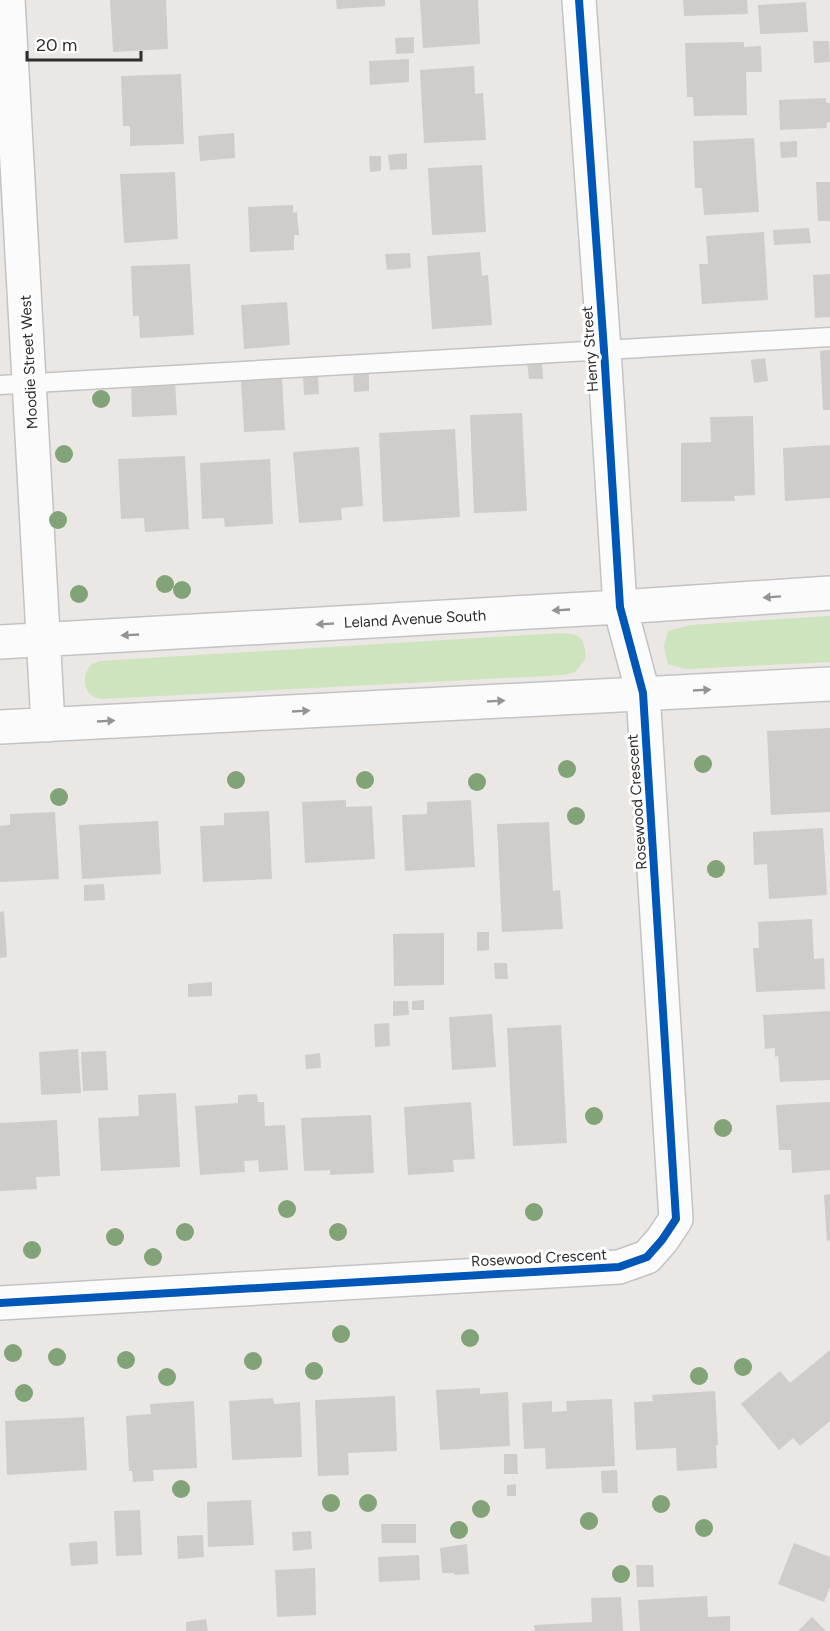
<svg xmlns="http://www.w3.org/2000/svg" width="830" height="1631" viewBox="0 0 830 1631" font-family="Figtree,sans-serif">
  <rect width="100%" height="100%" fill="#eae7e4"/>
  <path fill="#cde4be" d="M830,616V662L685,669L668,664L664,647L668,631L690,625Z
    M560,633C582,634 584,638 586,658L575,672L564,675L102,699C99,698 96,698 93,696C82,690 83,673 91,665C92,664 99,662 100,661Z"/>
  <path fill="#cfcdca" d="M110,0H166L168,49L113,52Z
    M336,0H385V6L337,9Z
    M420,0H478L480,44L423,48Z
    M683,0H747L748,14L684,16Z
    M806,2L808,32L760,34L758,5Z
    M414,37V53L396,54L395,38Z
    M813,41H829L830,62L814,63Z
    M744,42V47L761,46L762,72H746L747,115L694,116L693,97H687L685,43Z
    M409,59V82L370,85L369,61Z
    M474,66L475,94L483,93L486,140L424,143L420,70Z
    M181,74L184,144L130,146V126H123L121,76Z
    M826,98V103H830V122L826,123L827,128L780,130L779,100Z
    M234,133L235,158L200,161L198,136Z
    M754,138L759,212L704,215L702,188H695L693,141Z
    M797,141V157L781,158L780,142Z
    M407,153V169L390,170L388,155Z
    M369,156H381V171L370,172Z
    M482,165L486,232L432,235L428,168Z
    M175,172L178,239L124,243L120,174Z
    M816,182H830V221H818Z
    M293,205V213L297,212L299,235H294V250L250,252L248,207Z
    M809,228L811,243L774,245L773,230Z
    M764,232L768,300L702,304L699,264H708L706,236Z
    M480,252L482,276L488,275L492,325L432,329L427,256Z
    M410,253L411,268L387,270L385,254Z
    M190,264L194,335L140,338L139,316H133L131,266Z
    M830,274V317L815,318L813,275Z
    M287,302L290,345L244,349L241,305Z
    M830,350V410H823L820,351Z
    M765,358L768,381L754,383L751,360Z
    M542,361L543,379H529L527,362Z
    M369,371V391L354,392L353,372Z
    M303,375H318L319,394L304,395Z
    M282,379L285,430L244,432L241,381Z
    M175,381L177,415L132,417L131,384Z
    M522,413L527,511L474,513L470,415Z
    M753,416L755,495L734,496L735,501L681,502V443L711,442L710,417Z
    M455,429L460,517L383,522L379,433Z
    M830,445V498L785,501L783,448Z
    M359,447L363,506L341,508L342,520L299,523L293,452Z
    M185,456L189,529L145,532L144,518L121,519L118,459Z
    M270,459L273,524L225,527L224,518L202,519L200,463Z
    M830,728V812L771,815L767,731Z
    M346,800V807L372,806L375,859L305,863L302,802Z
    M471,800L475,867L405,871L402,815L427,814V802Z
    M269,811L272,879L203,882L200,826L224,825V813Z
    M55,812L59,879L0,882V826L10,825V814Z
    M158,821L161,874L82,879L79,825Z
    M549,822L553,891L560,890L563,929L502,932L497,824Z
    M823,828L827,895L769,899L767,864L754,865L753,832Z
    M104,884L105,900L84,901V885Z
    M4,911L7,957L0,958V912Z
    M812,919L814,959L824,958L825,989L756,992L753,948H759L758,922Z
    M477,932H489V950L477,951Z
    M444,933V985L394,986L393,934Z
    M494,963H507L508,979H495Z
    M212,982V996L188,997V984Z
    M424,1000V1010H412V1001Z
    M393,1001H408L409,1015L393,1016Z
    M830,1011V1080L780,1082L778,1056L775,1057V1048L765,1049L763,1015Z
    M492,1014L496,1067L452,1070L449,1017Z
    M389,1023L390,1046L375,1047L374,1024Z
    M561,1025L567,1143L513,1146L507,1028Z
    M78,1049L81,1093L41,1095L39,1052Z
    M106,1051L108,1090L83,1091L81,1052Z
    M320,1053L321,1068L306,1069L305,1055Z
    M176,1093L180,1167L101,1171L98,1118L139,1116L138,1095Z
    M257,1094L258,1102H264L265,1126L285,1125L288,1170L259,1172L258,1160L244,1161L245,1172L200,1175L195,1106L238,1103V1095Z
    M471,1102L475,1159L453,1160L454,1172L408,1175L404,1107Z
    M830,1102V1170L792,1173L791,1150H779L776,1105Z
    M371,1115L374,1173L330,1175V1170L304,1171L301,1118Z
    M57,1120L60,1176L36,1177L37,1189L0,1191V1123Z
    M830,1194V1240L827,1241L824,1195Z
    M830,1350V1421L800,1446L793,1438L779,1450L741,1404L780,1371L790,1383Z
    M480,1388V1394L508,1392L510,1446L440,1450L436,1390Z
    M715,1391L718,1445H716L717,1468L677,1471L676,1448L636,1450L634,1402L653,1401L652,1395Z
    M395,1396L397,1451L348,1453L349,1475L318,1476L315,1400Z
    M273,1398L274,1404L300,1402L302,1457L232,1460L229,1401Z
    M612,1399L615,1466L546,1469L545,1448L524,1449L522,1403L552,1401V1412L567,1411L566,1401Z
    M194,1401L197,1468L153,1470L154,1481L133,1482L132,1471H129L126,1416L151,1414L150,1404Z
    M84,1417L87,1470L7,1475L5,1421Z
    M504,1454H517L518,1474H504Z
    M617,1470L618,1493H602L601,1471Z
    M516,1484V1496H507V1485Z
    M251,1500L254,1545L208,1547L207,1502Z
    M140,1510L142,1555L116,1556L114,1511Z
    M381,1524H416V1543H382Z
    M311,1531L312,1549L293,1551L292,1532Z
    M203,1535L204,1557L178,1559L177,1536Z
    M97,1541L98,1564L71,1566L69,1543Z
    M794,1543L830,1557V1587L824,1602L778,1584Z
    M467,1544L469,1574L454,1575V1573H442L440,1548Z
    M419,1555L420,1580L379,1582L378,1557Z
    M636,1565H653L654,1587H637Z
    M315,1568L316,1615L277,1617L275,1570Z
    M707,1596L708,1617L730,1616V1631H640L638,1600Z
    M621,1597L623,1631H535L534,1625L592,1622L591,1598Z
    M812,1617L826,1631H798Z
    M206,1619L208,1631H186V1622Z"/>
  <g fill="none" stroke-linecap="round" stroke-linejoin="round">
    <g stroke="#c4c3c4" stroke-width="21">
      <path id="service" d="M0,385L830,337"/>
    </g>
    <g stroke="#c4c3c4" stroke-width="36">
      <path id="minor" d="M8,0L48,725
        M0,642L620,607L830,593
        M0,727L830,684
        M0,1303L619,1267L647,1257L662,1240L676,1219L643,693L620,607L604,350L579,0"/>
    </g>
    <use href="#service" stroke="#fcfbfb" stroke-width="18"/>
    <use href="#minor" stroke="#fcfbfb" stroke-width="33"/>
    <g stroke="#fff" stroke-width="11">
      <path id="cycleway" d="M0,1303L619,1267L647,1257L662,1240L676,1219L643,693L620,607L604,350L579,0"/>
    </g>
    <use href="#cycleway" stroke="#0057b8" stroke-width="8"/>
  </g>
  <g fill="#82a277">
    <circle cx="101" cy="399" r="9"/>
    <circle cx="64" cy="454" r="9"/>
    <circle cx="58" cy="520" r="9"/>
    <circle cx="165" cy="584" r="9"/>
    <circle cx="182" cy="590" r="9"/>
    <circle cx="79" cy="594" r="9"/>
    <circle cx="703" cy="764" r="9"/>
    <circle cx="567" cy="769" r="9"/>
    <circle cx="236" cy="780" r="9"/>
    <circle cx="365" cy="780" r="9"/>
    <circle cx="477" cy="782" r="9"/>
    <circle cx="59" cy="797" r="9"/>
    <circle cx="576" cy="816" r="9"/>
    <circle cx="716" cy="869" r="9"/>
    <circle cx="594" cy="1116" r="9"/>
    <circle cx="723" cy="1128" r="9"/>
    <circle cx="287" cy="1209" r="9"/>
    <circle cx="534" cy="1212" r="9"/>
    <circle cx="185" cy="1232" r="9"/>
    <circle cx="338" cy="1232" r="9"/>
    <circle cx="115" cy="1237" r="9"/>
    <circle cx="32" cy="1250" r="9"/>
    <circle cx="153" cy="1257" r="9"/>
    <circle cx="341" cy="1334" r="9"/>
    <circle cx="470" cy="1338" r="9"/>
    <circle cx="13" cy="1353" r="9"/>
    <circle cx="57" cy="1357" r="9"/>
    <circle cx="126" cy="1360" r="9"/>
    <circle cx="253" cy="1361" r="9"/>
    <circle cx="743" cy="1367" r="9"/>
    <circle cx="314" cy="1371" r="9"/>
    <circle cx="699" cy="1376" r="9"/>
    <circle cx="167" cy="1377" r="9"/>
    <circle cx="24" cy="1393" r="9"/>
    <circle cx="181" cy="1489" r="9"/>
    <circle cx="331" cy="1503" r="9"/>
    <circle cx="368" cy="1503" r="9"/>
    <circle cx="661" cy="1504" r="9"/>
    <circle cx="481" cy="1509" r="9"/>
    <circle cx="589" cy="1521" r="9"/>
    <circle cx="704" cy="1528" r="9"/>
    <circle cx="459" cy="1530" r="9"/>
    <circle cx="621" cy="1574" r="9"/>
  </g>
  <defs><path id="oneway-solid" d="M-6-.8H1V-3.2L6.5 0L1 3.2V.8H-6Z" transform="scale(1.5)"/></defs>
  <g fill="#949494">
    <use href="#oneway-solid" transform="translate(772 597) rotate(176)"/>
    <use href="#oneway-solid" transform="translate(561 610) rotate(177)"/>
    <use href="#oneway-solid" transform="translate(325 624) rotate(177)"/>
    <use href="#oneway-solid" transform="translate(130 635) rotate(177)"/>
    <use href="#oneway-solid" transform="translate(702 690) rotate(-3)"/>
    <use href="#oneway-solid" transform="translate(496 701) rotate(-3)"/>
    <use href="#oneway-solid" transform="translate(301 711) rotate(-3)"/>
    <use href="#oneway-solid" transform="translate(106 721) rotate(-3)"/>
  </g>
  <g text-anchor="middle" stroke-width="6" stroke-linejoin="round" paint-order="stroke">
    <g font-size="15" fill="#2d2d2d" stroke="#fff">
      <text transform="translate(590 349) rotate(-94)" y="5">Henry Street</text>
      <text transform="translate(29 362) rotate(-93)" y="5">Moodie Street West</text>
      <text transform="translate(415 619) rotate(-3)" y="5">Leland Avenue South</text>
      <text transform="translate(637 802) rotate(-94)" y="5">Rosewood Crescent</text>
      <text transform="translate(539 1258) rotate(-3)" y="5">Rosewood Crescent</text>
    </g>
  </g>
  <path d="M27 51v9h114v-9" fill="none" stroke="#2d2d2d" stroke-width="3"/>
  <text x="36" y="51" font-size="18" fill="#2d2d2d" stroke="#ffffff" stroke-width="4.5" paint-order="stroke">20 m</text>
</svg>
